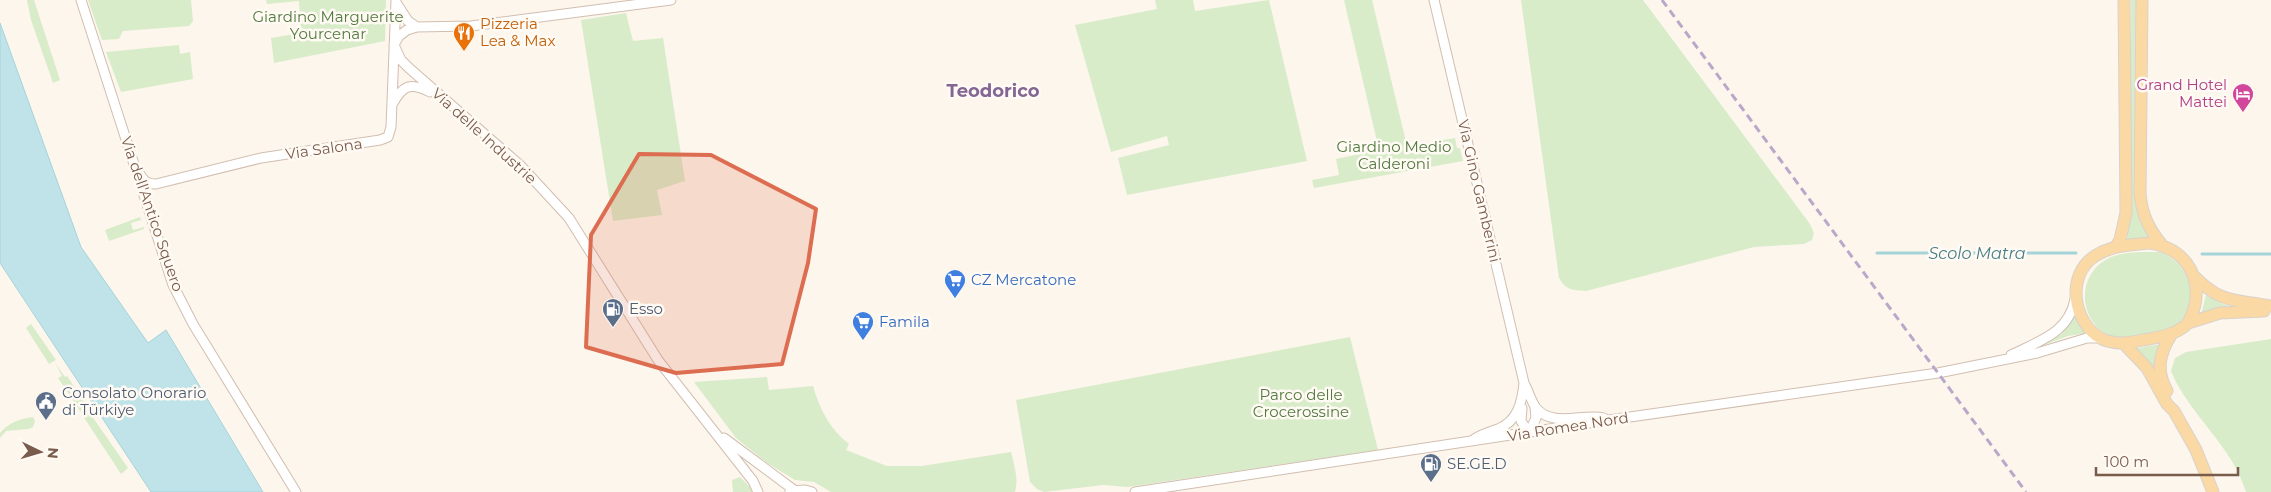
<svg xmlns="http://www.w3.org/2000/svg" width="2271" height="492" viewBox="0 0 2271 492" font-family="Montserrat,sans-serif">
  <rect width="100%" height="100%" fill="#fdf6ec"/>
  <path fill="#d8ecc9" d="M27,0H34L60,80L53,83L31,20Z
    M88,0H191L193,21L189,26L123,31L119,39L102,40Z
    M266,0H386L385,41L274,63L271,38L301,33L299,1L267,4Z
    M1155,0H1193L1195,11L1269,0L1307,161L1127,195L1118,158L1169,145L1167,136L1111,152L1075,25L1157,9Z
    M1344,0H1372L1407,146L1455,138L1457,148H1460L1463,161L1314,188L1312,180L1339,175L1336,159L1379,150Z
    M1521,0H1643L1810,224L1814,233L1812,240L1804,244L1754,247L1586,291C1572,290 1566,290 1559,278Z
    M2131,0H2137V198L2154,238L2127,240L2131,204Z
    M626,13L633,41L663,38L685,181L657,190L662,215L613,221L581,20Z
    M179,45L180,54L190,52L193,79L121,92L106,52Z
    M140,217L141,220L131,223L133,230L144,227V229L109,241L105,230Z
    M2160,252C2185,261 2201,292 2184,317C2171,336 2118,346 2100,330C2075,307 2082,267 2114,256C2128,251 2146,252 2160,252Z
    M2206,295L2222,304L2243,309L2201,315Z
    M2074,314L2087,333L2068,336L2028,351L2062,334Z
    M31,324L56,360L49,364L26,328Z
    M1350,337L1378,450L1128,487L1103,485L1044,492L1037,489L1030,482L1016,400Z
    M2271,339V492H2246C2232,445 2189,415 2171,371L2175,358L2186,352Z
    M2161,344L2155,363L2154,374L2133,349Z
    M55,363L65,377L67,376L87,406L80,411L58,378L62,376Z
    M767,377L769,390L813,386C820,410 830,429 849,444L846,450L887,466H922L1011,452C1014,465 1019,479 1015,492H831L814,482L795,480L767,463L736,438L694,382Z
    M87,409L128,468L121,474L81,413Z
    M33,417L35,421L33,427L29,429L6,431L0,438V433C9,422 20,419 33,417Z
    M740,477L755,492H733L732,480Z"/>
  <path fill="#bfe3e8" stroke="#a5d3da" d="M0,23L81,247L148,343L166,330L263,492H151L0,263Z"/>
  <g fill="none" stroke-linecap="round" stroke-linejoin="round">
    <path stroke="#a5d3da" stroke-width="3" d="M1877,253H2076
      M2202,254H2271"/>
    <g stroke="#d1beb0" stroke-width="11">
      <path id="minor" d="M81,0L173,285L193,324L296,492
        M1434,0L1524,383C1528,390 1531,401 1536,408C1553,428 1583,413 1604,418
        M397,4L408,21L417,27
        M395,43L399,36L407,30L417,27L471,26L671,0
        M394,45L401,60L409,68L521,166L569,218L658,360L753,481L758,492
        M393,103C403,85 411,82 430,92
        M139,173C144,181 147,184 156,184L261,158L380,140L388,137L391,127L396,0
        M2011,355C2039,341 2069,333 2075,299
        M1522,408L1521,421L1529,433L1536,418L1535,407
        M724,438L794,490
        M1473,440C1481,434 1489,432 1498,429C1518,421 1522,402 1524,383
        M790,491L805,490L812,492
        M1135,492L1609,420L1938,373L2037,353L2087,338H2101"/>
    </g>
    <g stroke="#dad1cd" stroke-width="13">
      <path id="major" d="M2142,0L2140,194C2142,215 2149,229 2162,245
        M2150,243C2182,248 2201,272 2195,305C2193,311 2191,320 2186,325C2173,336 2159,337 2143,340C2129,343 2116,345 2102,339C2073,324 2065,275 2095,256C2112,245 2130,245 2150,243Z
        M2116,246L2120,240L2126,213L2124,0
        M2194,276C2222,305 2236,299 2271,306
        M2188,323L2220,313L2264,311
        M2124,344L2147,368L2167,404L2174,411L2196,450L2213,492
        M2167,391C2156,371 2159,354 2171,335"/>
    </g>
    <use href="#minor" stroke="#fff" stroke-width="9"/>
    <use href="#major" stroke="#fbd9a5" stroke-width="11"/>
    <path stroke="#b9a8c9" stroke-width="3" stroke-dasharray="8 5" stroke-linecap="butt" d="M1662,0L2026,492"/>
  </g>
  <path fill="#dc6d51" fill-opacity="0.2" stroke="#dc6d51" stroke-width="4" stroke-linejoin="round" d="M639,154L711,155L816,209L808,263L782,364L676,373L586,347L591,235Z"/>
  <defs>
    <g id="restaurant-pin" transform="scale(1.125)"><path d="M0 17L-7.5 6A9.5 9.5 0 1 1 7.5 6Z" fill="#e8710a" stroke="#fffaf3"/><path d="M-5-6h1v4h1v-4h1v4h1v-4h1v5L-1.5 .5V6h-2V.5L-5-1ZM5-6V6H3V1.5H1.5Q1.5-4 5-6Z" fill="#fff"/></g>
    <g id="hotel-pin" transform="scale(1.125)"><path d="M0 17L-7.5 6A9.5 9.5 0 1 1 7.5 6Z" fill="#d1479c" stroke="#fffaf3"/><path d="M-6-4.5h1.5V1H6V5H4.5V3h-9V5H-6ZM-4 0a1.8 1.8 0 1 1 3.6 0ZM.5 0V-2.5h3Q6-2.5 6 0Z" fill="#fff"/></g>
    <g id="supermarket-pin" transform="scale(1.125)"><path d="M0 17L-7.5 6A9.5 9.5 0 1 1 7.5 6Z" fill="#3f7fe0" stroke="#fffaf3"/><path d="M-6-5.5h2.5l.6 2H6L4.5 2H-2.5L-4.4-4H-6ZM-1.5 3.2a1.3 1.3 0 1 0 .1 0ZM3 3.2a1.3 1.3 0 1 0 .1 0Z" fill="#fff"/></g>
    <g id="fuel-pin" transform="scale(1.125)"><path d="M0 17L-7.5 6A9.5 9.5 0 1 1 7.5 6Z" fill="#5c6f8a" stroke="#fffaf3"/><path d="M-5.5-6h7V0h2V4h1.3V-2.5L3-4.5l.8-.8L6-3V5H2.5V1h-1V6h-7ZM-4.2-4.7v3.2H.2V-4.7Z" fill="#fff"/></g>
    <g id="civic-pin" transform="scale(1.125)"><path d="M0 17L-7.5 6A9.5 9.5 0 1 1 7.5 6Z" fill="#5c6f8a" stroke="#fffaf3"/><path d="M-.6-6.5H3V-4.5H.6V-3L4-1V1h2V6H-6V1h2V-1L-.6-3ZM-1.2 2.5V6h2.4V2.5Z" fill="#fff"/></g>
  </defs>
  <g fill-rule="evenodd">
    <use href="#restaurant-pin" x="464" y="33"/>
    <use href="#hotel-pin" x="2243" y="94"/>
    <use href="#supermarket-pin" x="955" y="280"/>
    <use href="#fuel-pin" x="613" y="309"/>
    <use href="#supermarket-pin" x="863" y="322"/>
    <use href="#civic-pin" x="46" y="402"/>
    <use href="#fuel-pin" x="1431" y="464"/>
  </g>
  <g text-anchor="middle" stroke-width="5" stroke-linejoin="round" paint-order="stroke">
    <g font-size="15" fill="#537a41" stroke="#fffaf3">
      <text x="328" y="22">Giardino Marguerite<tspan x="328" dy="17">Yourcenar</tspan></text>
      <text x="1394" y="152">Giardino Medio<tspan x="1394" dy="17">Calderoni</tspan></text>
      <text x="1301" y="400">Parco delle<tspan x="1301" dy="17">Crocerossine</tspan></text>
    </g>
    <g font-size="15" fill="#c56008" stroke="#fffaf3" text-anchor="start">
      <text x="480" y="29">Pizzeria<tspan x="480" dy="17">Lea &amp; Max</tspan></text>
    </g>
    <g font-size="15" fill="#b23c85" stroke="#fffaf3" text-anchor="end">
      <text x="2227" y="90">Grand Hotel<tspan x="2227" dy="17">Mattei</tspan></text>
    </g>
    <g font-size="15" fill="#7a5c4d" stroke="#fffaf3">
      <text transform="translate(484 136) rotate(42)" y="5">Via delle Industrie</text>
      <text transform="translate(324 149) rotate(-8)" y="5">Via Salona</text>
      <text transform="translate(1479 191) rotate(77)" y="5">Via Gino Gamberini</text>
      <text transform="translate(152 214) rotate(71)" y="5">Via dell'Antico Squero</text>
      <text transform="translate(1568 427) rotate(-9)" y="5">Via Romea Nord</text>
    </g>
    <g font-size="15" fill="#366cbe" stroke="#fffaf3" text-anchor="start">
      <text x="971" y="285">CZ Mercatone</text>
      <text x="879" y="327">Famila</text>
    </g>
    <g font-size="15" fill="#4e5e75" stroke="#fffaf3" text-anchor="start">
      <text x="629" y="314">Esso</text>
      <text x="62" y="398">Consolato Onorario<tspan x="62" dy="17">di Türkiye</tspan></text>
      <text x="1447" y="469">SE.GE.D</text>
    </g>
    <g font-size="16" font-style="italic" fill="#437c86" stroke="#fffaf3">
      <text x="1977" y="259">Scolo Matra</text>
    </g>
    <g font-size="18" font-weight="bold" fill="#846695" stroke="#fffaf3">
      <text x="993" y="97">Teodorico</text>
    </g>
  </g>
  <g transform="translate(40 452) rotate(95)" stroke="#fffaf3" stroke-width="4" paint-order="stroke">
  <path d="M0-4L9 19L0 12L-9 19Z" fill="#7a5c4d"/>
  <text y="-8" font-size="14" font-weight="bold" text-anchor="middle" fill="#7a5c4d">N</text>
  </g>
  <path d="M2096 467v8h142v-8" fill="none" stroke="#7a5c4d" stroke-width="2.5"/>
  <text x="2104" y="467" font-size="15" fill="#7a5c4d" stroke="#fffaf3" stroke-width="4" paint-order="stroke">100 m</text>
</svg>
